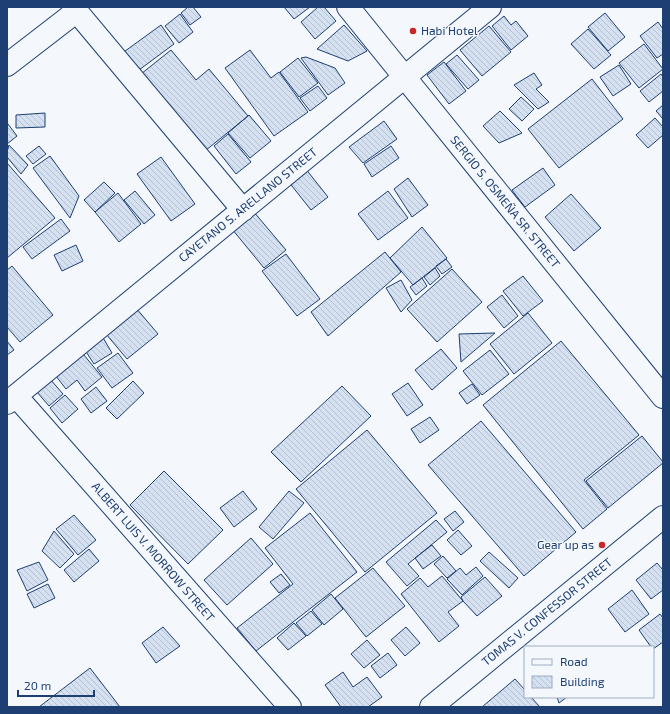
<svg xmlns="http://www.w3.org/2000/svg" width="670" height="714" viewBox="0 0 670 714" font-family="'Exo 2',sans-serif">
  <defs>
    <pattern id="building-back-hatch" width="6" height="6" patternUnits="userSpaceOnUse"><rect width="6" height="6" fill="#d5e0f0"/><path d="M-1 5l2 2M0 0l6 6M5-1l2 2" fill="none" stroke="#b6c1d1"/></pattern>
  </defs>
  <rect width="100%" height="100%" fill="#f4f7fb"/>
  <path fill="url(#building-back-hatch)" stroke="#1d3f73" d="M188,7H193L201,17L190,25L181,13Z
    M284,7H310L294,19Z
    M318,7H324L336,21L315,39L301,22Z
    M605,13L625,37L608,51L588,27Z
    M180,14L193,32L179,43L165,26Z
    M504,16L511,25L516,21L528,36L511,50L492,26Z
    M658,22L663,29V54L657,58L640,36Z
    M161,25L174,44L135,73L121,54Z
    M344,25L367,51L348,61L317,49Z
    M489,26L511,52L482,76L460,50Z
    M588,29L611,55L594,69L571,44Z
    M644,44L663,69L639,88L619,63Z
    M171,50L196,80L209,69L248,116L205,151L141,74Z
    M250,50L271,78L279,72L308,112L274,136L225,68Z
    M457,55L479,80L468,89L446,64Z
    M306,57L335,68L345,83L328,95L301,58Z
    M298,58L318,83L299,97L280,72Z
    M444,62L466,91L449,104L427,75Z
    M619,65L631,84L613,96L600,77Z
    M534,73L542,85L536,89L549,102L538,109L514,85Z
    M661,74L663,77V91L649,102L640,91Z
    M592,79L623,119L559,168L528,129Z
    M318,86L327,98L310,111L300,98Z
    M521,97L534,109L522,121L509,109Z
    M663,105V119L656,111Z
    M500,111L522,133L499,143L483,126Z
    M45,113V127L16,128V115Z
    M249,115L271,141L250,158L228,133Z
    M655,118L663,127V135L648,148L636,135Z
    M384,121L397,139L363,163L349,147Z
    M7,124H8L17,136L7,144Z
    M228,134L251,162L236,174L214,146Z
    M9,145L28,165L21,174L7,157V152Z
    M39,146L46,154L33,164L26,156Z
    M391,146L399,158L372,177L364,164Z
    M50,156L79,196L70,218L33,168Z
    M161,157L195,204L171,221L137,174Z
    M7,163L55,218L7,258Z
    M305,168L328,197L311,210L288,181Z
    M543,168L555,185L525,207L512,190Z
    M408,178L428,205L412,217L394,189Z
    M104,182L115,193L95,212L84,200Z
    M135,191L155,215L144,224L124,200Z
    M388,191L408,218L378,240L358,214Z
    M118,193L141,224L119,242L95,212Z
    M571,194L601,228L574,251L545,217Z
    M253,211L286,250L264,268L232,229Z
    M61,219L70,231L32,259L23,247Z
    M422,227L447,258L413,285L390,258Z
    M76,245L83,261L62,271L54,255Z
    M385,252L401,272L328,336L311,312Z
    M286,254L320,299L297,316L262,271Z
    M446,259L452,267L442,274L436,266Z
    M12,266L53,315L20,342L7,327V270Z
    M435,268L440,276L430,285L424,277Z
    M452,269L482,302L437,342L407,309Z
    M523,276L543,301L523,316L503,291Z
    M422,278L427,286L416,295L410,287Z
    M401,280L412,300L401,312L386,288Z
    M502,295L518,316L504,328L487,307Z
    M136,308L158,334L127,359L106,334Z
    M528,313L552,343L514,374L490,344Z
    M495,333L461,362L459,334Z
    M102,336L112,353L94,364L83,347Z
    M7,341L14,350L7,355Z
    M561,341L639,435L584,480L607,509L583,529L483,405Z
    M79,349L102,377L85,391L77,380L66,389L52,371Z
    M441,349L457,368L432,390L415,370Z
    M490,350L509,374L482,395L463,371Z
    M118,353L133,373L112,388L97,368Z
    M50,379L63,394L49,406L36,391Z
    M133,381L144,393L117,419L106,408Z
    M408,383L423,405L407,416L392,394Z
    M472,384L480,395L467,404L459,393Z
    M342,386L371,416L301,482L271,452Z
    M96,387L107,401L91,413L81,399Z
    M65,395L78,409L62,423L50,408Z
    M430,417L439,430L420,443L411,429Z
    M481,421L576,532L524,576L428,465Z
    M367,430L437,513L365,572L296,489Z
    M642,436L663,462V463L608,508L586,481Z
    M164,471L223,530L188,564L130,505Z
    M243,491L257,509L234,527L220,508Z
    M289,491L304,503L273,539L259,527Z
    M455,511L464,522L453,531L444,519Z
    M310,513L357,572L256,651L237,628L293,584L265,548Z
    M74,515L96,540L78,555L56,529Z
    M436,520L447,532L408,564L419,576L407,586L386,562Z
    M458,530L472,546L461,555L447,540Z
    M54,531L74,554L60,568L42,551Z
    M251,538L273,564L227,605L204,580Z
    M432,545L441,556L423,569L415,558Z
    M89,549L99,561L74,582L64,570Z
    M489,552L518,578L509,588L480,561Z
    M443,556L456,571L447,578L434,564Z
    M39,562L48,580L27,591L17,570Z
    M657,563L663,570V590L651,599L636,580Z
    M476,567L483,576L462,595L447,579L460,568L466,575Z
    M373,568L405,606L366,637L335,598Z
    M281,574L290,585L279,593L270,582Z
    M442,576L463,601L448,612L459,626L439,642L401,594L420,578L428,587Z
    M485,577L502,596L477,616L463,601L461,597Z
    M48,584L55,598L34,608L27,594Z
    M632,590L649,614L625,632L608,609Z
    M331,594L343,609L324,625L312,610Z
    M311,611L322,624L307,636L296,623Z
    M660,614L663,618V642L653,649V647H651L639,630Z
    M294,623L306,636L288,650L277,638Z
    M163,627L180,646L156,663L142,643Z
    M406,627L420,643L405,656L391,640Z
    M367,640L380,655L364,668L351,654Z
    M388,653L397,665L380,678L371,666Z
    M90,668L120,707H39Z
    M343,672L353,687L367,677L382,697L368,707H341L325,685Z
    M515,679L525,690V697H531L540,707H482Z
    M557,697H567L559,703Z"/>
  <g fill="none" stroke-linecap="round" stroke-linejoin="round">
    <g stroke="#1d3f73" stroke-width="24">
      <path id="minor" d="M73,7L243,210
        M348,7L663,397
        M7,65L77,11
        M16,396L290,707
        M7,403L490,7
        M431,707L663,517"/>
    </g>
    <use href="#minor" stroke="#f4f7fb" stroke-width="22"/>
  </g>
  <g fill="#c62828" stroke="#f4f7fb" stroke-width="1.5">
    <circle cx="413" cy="31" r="4"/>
    <circle cx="602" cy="545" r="4"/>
  </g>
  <g text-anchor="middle" stroke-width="3" stroke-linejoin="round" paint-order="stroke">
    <g font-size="12" fill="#1d3f73" stroke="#f4f7fb" text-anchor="start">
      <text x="421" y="35">Habi Hotel</text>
      <text x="594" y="549" text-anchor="end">Gear up as</text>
    </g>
    <g font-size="12" fill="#1d3f73" stroke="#f4f7fb">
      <text transform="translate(505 202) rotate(51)" y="4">SERGIO S. OSMEÑA SR. STREET</text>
      <text transform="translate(248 205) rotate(-39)" y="4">CAYETANO S. ARELLANO STREET</text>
      <text transform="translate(153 552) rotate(49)" y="4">ALBERT LUIS V. MORROW STREET</text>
      <text transform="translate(547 612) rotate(-39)" y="4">TOMAS V. CONFESSOR STREET</text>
    </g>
  </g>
  <rect width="670" height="714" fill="none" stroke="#1d3f73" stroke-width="16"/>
  <rect x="524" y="646" width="130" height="52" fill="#f4f7fb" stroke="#9eadc5"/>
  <rect x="532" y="659" width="20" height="6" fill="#f4f7fb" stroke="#9eadc5"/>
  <text x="560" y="666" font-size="12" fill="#1d3f73">Road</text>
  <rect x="532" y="676" width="20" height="12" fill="url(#building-back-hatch)" stroke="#9eadc5"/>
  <text x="560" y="686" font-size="12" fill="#1d3f73">Building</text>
  <path d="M18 690v6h76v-6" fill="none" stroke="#1d3f73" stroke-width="2"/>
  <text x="24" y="690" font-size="12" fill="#1d3f73" stroke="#f4f7fb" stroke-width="3" paint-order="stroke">20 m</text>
</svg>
